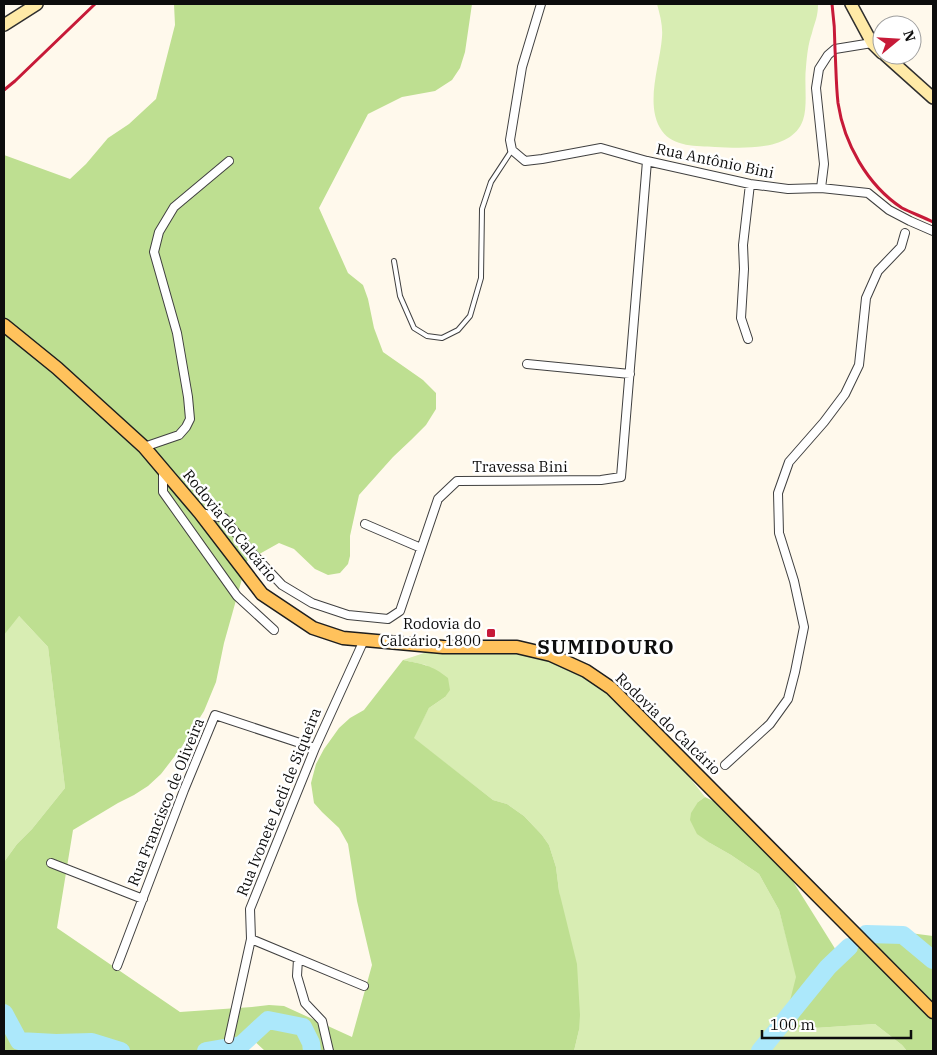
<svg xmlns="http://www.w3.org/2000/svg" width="937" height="1055" viewBox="0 0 937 1055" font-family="'IBM Plex Serif',serif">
  <rect width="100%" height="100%" fill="#fff9ec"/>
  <path fill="#d8edb3" d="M657,4H818C818,17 815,21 812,33C808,44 807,56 806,67C804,83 808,105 803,120C792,152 742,148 715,147C697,146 673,147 662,131C644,105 660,66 662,37C663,26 660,15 657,4Z
    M18,615L48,647L65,788L32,829L17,844L4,862V635Z
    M433,650L526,652L562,665L596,683L609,695L660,745L686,773L705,797L698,802L710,843L731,855L759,874L779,910L797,977L783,1028L788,1031L800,1029L875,1024L902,1045L907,1051H574L579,1030L559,891L556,867L549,845L542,835L524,816L507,804L493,800L413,738L429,708L445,697L426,665L403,660Z"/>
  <path fill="#bedf91" d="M174,4H472L465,52L460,68L452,80L435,91L402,97L368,114L319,208L348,273L363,285L368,299L374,328L383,352L423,380L436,393V409L426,425L411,440L393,457L359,495L350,536V556L348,564L340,573L328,575L315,569L294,549L279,543L247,561L224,643L216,682L204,711L181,748L161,774L148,786L134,795L118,803L73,830L57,928L180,1012L252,1007L269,1005L284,1006L352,1037L372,965L357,901L348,844L339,828L322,812L314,803L311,783L316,764L324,749L339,728L350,718L364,710L403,660C422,664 432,665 448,678L450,690L445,697L429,708L414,738L493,800L507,804L524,816L542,835L549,845L556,867L559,891L577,964L580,1015L579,1030L574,1051H265L249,1036L237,1051H4V862L17,844L32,829L65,788L48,647L19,616L4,635V155L70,179L86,164L108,138L129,124L156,99L175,25Z
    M705,797L725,807L788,869L794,883L839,955L902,932L933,936V1051H907L902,1045L875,1024L800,1029L788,1031L783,1028L796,977L779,910L759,874L731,855L710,843L697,834L690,820L691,813L698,802Z"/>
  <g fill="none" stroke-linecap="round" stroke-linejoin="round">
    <path stroke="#ace8fb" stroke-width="18" d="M866,934L903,935L933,960
      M4,1013L19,1041L56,1043L92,1042L121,1051
      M206,1051L241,1045L268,1020L303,1027L311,1043L312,1051
      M760,1051L828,967L849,947"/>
    <g stroke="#404040" stroke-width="6">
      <path id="lane" d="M394,261L400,296L414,328L427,336L442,338L458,330L470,316L481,278L482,209L491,182L512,150"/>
    </g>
    <g stroke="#404040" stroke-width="10">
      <path id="street" d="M541,4L522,67L510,140L512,150L525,161L542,159L601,148L647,161L750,184L788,189L821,188L868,193L889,210L910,221L933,231
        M821,188L824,164L816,88L819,69L828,55L835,49L872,43
        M748,339L741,318L744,269L743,245L750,184
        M527,364L630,374
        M144,447L179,435L186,427L190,419L188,397L177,333L154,252L159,232L174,207L229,161
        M163,471V492L237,596L274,630
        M201,513L224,518L253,554L282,585L312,603L348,615L388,619L400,611L438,499L457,481L601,480L621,477L647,161
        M365,524L421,548
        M725,765L770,724L788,699L795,672L804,627L794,581L779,533L778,493L789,462L824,422L845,394L859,365L866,298L878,271L901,247L905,233
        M51,863L143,899
        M251,939L364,986
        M298,959L297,976L305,1003L322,1021L329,1051
        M117,966L184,790L215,715L315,748
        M229,1039L251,939L250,909L315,748L364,640"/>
    </g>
    <g stroke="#2f2f2f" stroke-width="14">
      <path id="secondary" d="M851,4L872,43L882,53
        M4,25L37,4
        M885,55L933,98"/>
    </g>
    <g stroke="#1e1e1e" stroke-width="15">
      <path id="primary" d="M4,325L57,368L144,447L200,513L262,594L313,628L343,638L443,647H517L551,655L586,671L611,688L933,1012"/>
    </g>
    <use href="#lane" stroke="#fff" stroke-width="4"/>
    <use href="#street" stroke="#fff" stroke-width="8"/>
    <use href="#secondary" stroke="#ffeaa7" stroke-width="11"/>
    <use href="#primary" stroke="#ffc25c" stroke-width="12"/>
    <path stroke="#c71a38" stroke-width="3" d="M832,4C834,19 835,34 835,49C836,67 836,85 838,103C844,143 867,185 902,208C912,213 923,217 933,222
      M4,90L15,81L95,4"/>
  </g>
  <rect fill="#c71a38" stroke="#fff" stroke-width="2" x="486" y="628" width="10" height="10" rx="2.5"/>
  <g text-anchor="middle" stroke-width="5" stroke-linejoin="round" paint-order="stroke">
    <g font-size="15" fill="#0d0d0d" stroke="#fff">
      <text transform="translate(715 161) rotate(12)" y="5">Rua Antônio Bini</text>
      <text x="520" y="472">Travessa Bini</text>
      <text transform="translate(230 526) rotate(51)" y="5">Rodovia do Calcário</text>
      <text transform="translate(668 724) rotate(44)" y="5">Rodovia do Calcário</text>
      <text transform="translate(166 802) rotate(-68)" y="5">Rua Francisco de Oliveira</text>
      <text transform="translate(279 802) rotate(-68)" y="5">Rua Ivonete Ledi de Siqueira</text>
    </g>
    <g font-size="15" fill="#0d0d0d" stroke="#fff" text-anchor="end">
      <text x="481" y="629">Rodovia do<tspan x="481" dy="17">Calcário, 1800</tspan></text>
    </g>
    <g font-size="20" font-weight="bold" letter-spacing="1" fill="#0d0d0d" stroke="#fff">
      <text x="606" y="654">SUMIDOURO</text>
    </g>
  </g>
  <rect width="937" height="1055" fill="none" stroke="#0d0d0d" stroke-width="10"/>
  <g transform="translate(897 40) rotate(72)"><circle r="24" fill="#ffffff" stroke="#9e9e9e"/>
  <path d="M0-4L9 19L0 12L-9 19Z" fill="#c71a38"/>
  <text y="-8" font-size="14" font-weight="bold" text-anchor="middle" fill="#0d0d0d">N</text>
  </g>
  <path d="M762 1030v8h149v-8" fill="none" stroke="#0d0d0d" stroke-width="2.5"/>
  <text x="770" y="1030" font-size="15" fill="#0d0d0d" stroke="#ffffff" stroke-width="4" paint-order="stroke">100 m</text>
</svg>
